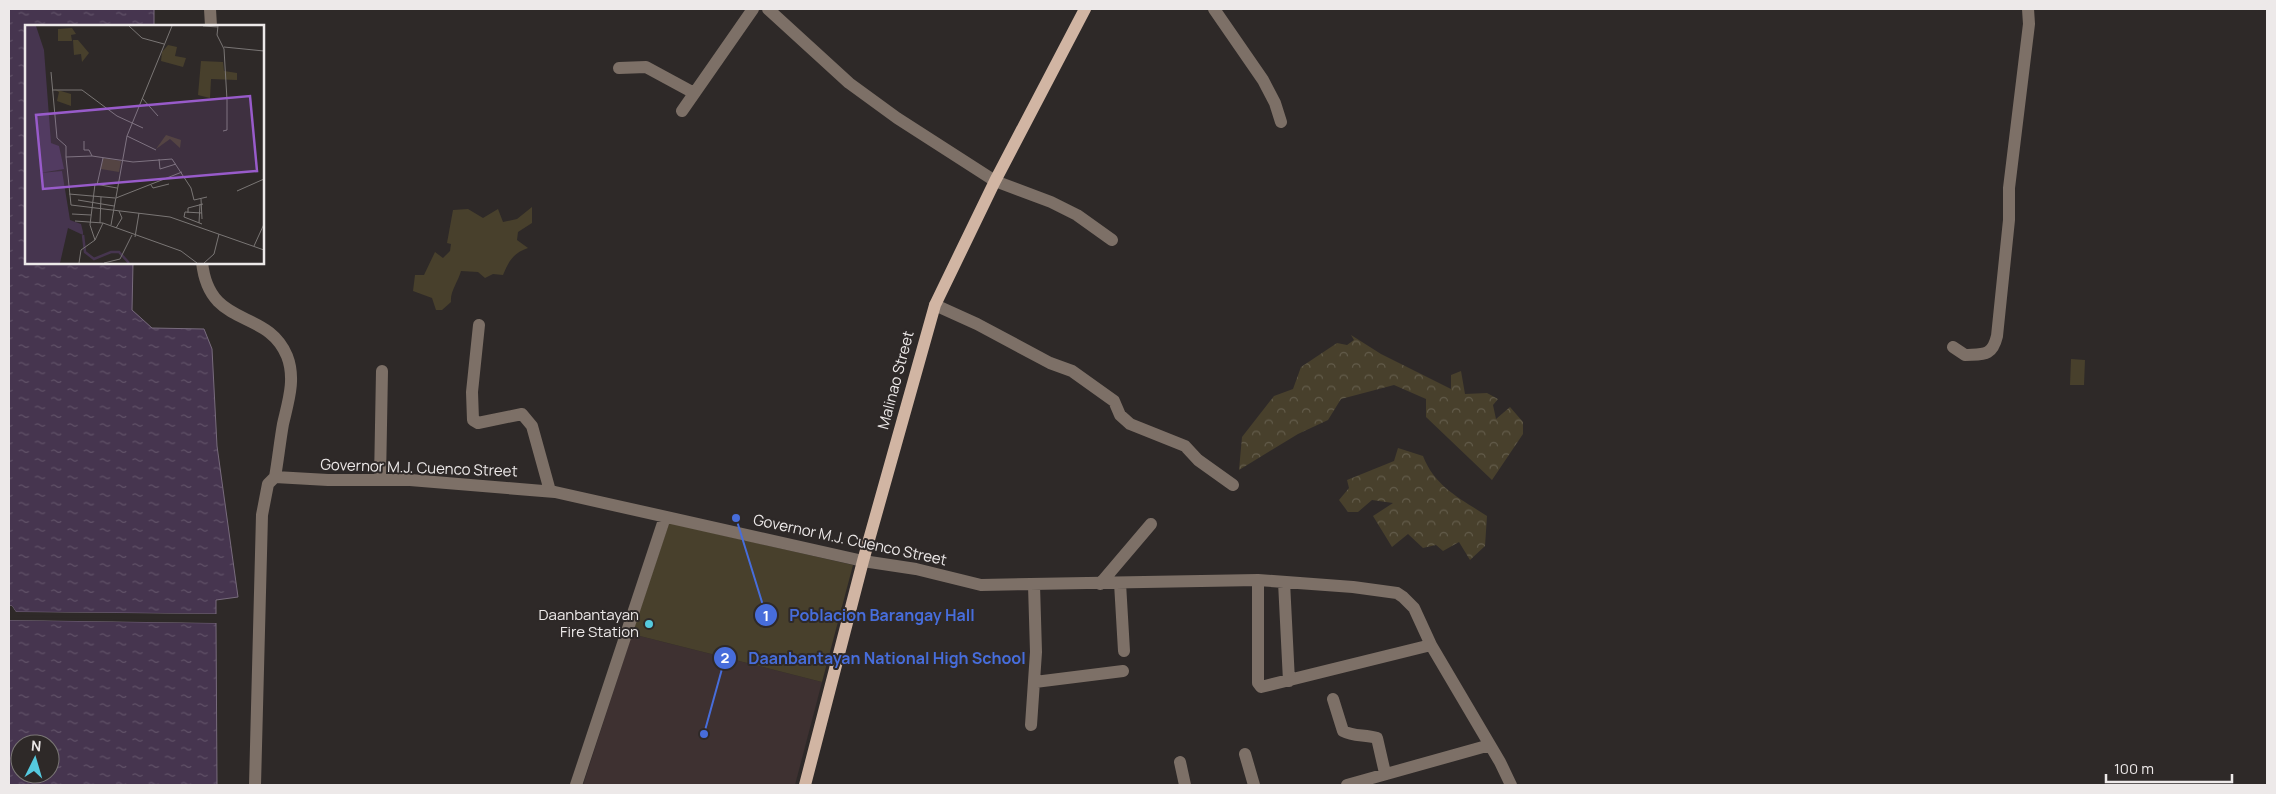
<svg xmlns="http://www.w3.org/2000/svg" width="2276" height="794" viewBox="0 0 2276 794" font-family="Manrope,sans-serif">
  <defs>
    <pattern id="forest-crowns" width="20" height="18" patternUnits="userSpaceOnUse" patternTransform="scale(1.25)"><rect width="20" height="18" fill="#48402c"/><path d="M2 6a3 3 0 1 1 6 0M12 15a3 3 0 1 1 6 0" fill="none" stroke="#635c4b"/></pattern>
    <pattern id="water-ripples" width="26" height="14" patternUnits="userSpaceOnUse" patternTransform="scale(1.25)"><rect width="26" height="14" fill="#46354f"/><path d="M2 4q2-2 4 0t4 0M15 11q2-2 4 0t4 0" fill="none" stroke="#615268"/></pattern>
  </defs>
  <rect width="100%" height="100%" fill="#2e2928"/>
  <path fill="#3e3131" d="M632,634L822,682L795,785H583Z"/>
  <path fill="#48402c" d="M532,207V223L518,232L517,240L528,248C513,253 509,261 503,275L493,274L485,278L478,272L461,271C458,282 450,291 451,302L442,310H436L432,298L413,291L415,275H424L435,252L443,258L450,251L451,244L447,243L453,210L468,209L483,218L498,209L503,222L517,219Z
    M2071,359L2085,360L2084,385H2070Z
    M669,523L853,565L822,682L632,634Z"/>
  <path fill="url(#forest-crowns)" d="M1351,335L1381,354L1451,389V375L1461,371L1465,394L1487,393L1498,399L1493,405L1496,419L1510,407L1523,422V434L1492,480L1426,417V399L1394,385L1341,399L1328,420L1298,434L1239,470L1242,437L1274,396L1293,389L1301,367L1337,343L1347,345L1354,340Z
    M1398,448L1423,456C1435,487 1461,499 1487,516L1485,546L1470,560L1459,542L1443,551L1436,545L1423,548L1408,534L1392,547L1373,516L1393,503L1372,500L1358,512H1348L1339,500L1349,488L1347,480L1394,461Z"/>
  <path fill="url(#water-ripples)" stroke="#786b7d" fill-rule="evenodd" d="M9,9H154V26H26V262L133,263L132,310L152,328L204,329L212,349L217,446L238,597L216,600V614L16,612L12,606H9Z
    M9,620L216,623L217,785H9ZM20,744H50V774H20Z"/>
  <path fill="#2e2928" d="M9,606H12L16,612L216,614V616L16,615L9,609Z
    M9,618L216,620V623L9,620Z"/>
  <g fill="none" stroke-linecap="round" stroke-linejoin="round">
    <path stroke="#7d7067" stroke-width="12" d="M210,9L211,26
      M768,9L849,83L897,118L995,181L1051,202L1077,215L1112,240
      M1214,9L1263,80L1275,103L1281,122
      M619,68L646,67L694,93
      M682,111L753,9
      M202,262C209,330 267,307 287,356C296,379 288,402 283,424C280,441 278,460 275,477L328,480H410L555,492L863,561L916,569L981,585L1258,580L1353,587L1397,593L1403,597L1414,608L1431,645L1500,762L1511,785
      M935,305L977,324L1050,363L1072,371L1114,401L1120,415L1130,424L1185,446L1198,460L1233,485
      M479,325L472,392L473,420L478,423L522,414L532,426L550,491
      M1953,347L1965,355C1983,354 1992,357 1997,336L2009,220V188L2029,24L2028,9
      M380,480L382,371
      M1258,580V683L1261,687L1431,645
      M1284,582L1289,681
      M1120,583L1124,651
      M1100,584L1151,524
      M1035,682L1123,671
      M1333,699L1343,731C1354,737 1365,734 1377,738L1385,773
      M1031,725L1036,652L1034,585
      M1245,754L1254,785
      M1180,762L1185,785
      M255,785L262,515L268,484L275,477
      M576,785L665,517
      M1347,785L1490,745"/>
    <path stroke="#d1b5a3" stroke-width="12" d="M805,785L863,561L935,305L995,181L1085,9"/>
  </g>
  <circle fill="#55cadf" stroke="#2e2928" stroke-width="2" cx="649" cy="624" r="5"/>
  <g text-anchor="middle" stroke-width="4" stroke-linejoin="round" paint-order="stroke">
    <g font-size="15" fill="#ede9e9" stroke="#2e2928">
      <text transform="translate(896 380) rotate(-75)" y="5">Malinao Street</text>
      <text transform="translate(419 468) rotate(2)" y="5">Governor M.J. Cuenco Street</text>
      <text transform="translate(850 540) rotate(12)" y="5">Governor M.J. Cuenco Street</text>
    </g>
    <g font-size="15" fill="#ede9e9" stroke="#2e2928" text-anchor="end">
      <text x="639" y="620">Daanbantayan<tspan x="639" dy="17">Fire Station</tspan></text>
    </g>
  </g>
  <g transform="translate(25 25)">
    <rect width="239" height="239" fill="#2e2928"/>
    <path d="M176,36L198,37L199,46L212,48V55L186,54L185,73L173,70ZM78,133L96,136L94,147L76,144Z" fill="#48402c"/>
    <path d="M47,3L51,9L46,10L47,16H33V4ZM48,15H53L64,28L57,37L56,29L49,30ZM143,20L152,22L150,31L161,33L158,42L136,36L137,27ZM29,64L46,69V81L32,76L34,67ZM141,110L156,115L155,123L145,114L131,124Z" fill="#48402c"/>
    <path d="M0,1H11L19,25L26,118L34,121L39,144L15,148L37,146L45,195L56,199L58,207V210L43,203L35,238H0Z" fill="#46354f"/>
    <path fill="none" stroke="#46354f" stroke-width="2.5" d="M58,210L60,227L69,234L86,227H94L104,238"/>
    <path fill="none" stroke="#7a7675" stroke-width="1" d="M104,1L117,13L139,19M178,1L193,2M193,1L192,10L199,24L202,75V105L198,106M199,22L239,26M26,47L32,113L41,121V132L67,131L108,137L147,134L166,163L169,175L182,172M27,65H57L92,91L118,103M117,73L133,91M102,111L131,125M59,116V125H64L67,131M41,132L46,180L145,192L239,225M134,134L135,144L151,139M72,160L78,133M126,160L128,163L144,159M212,166L239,154M44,169L90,173M91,173L157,147M176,174L177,194M53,175L89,181M163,188V183L178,179M47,189L66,190M50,196L78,198M75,198L76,172M174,198L175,179M177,199L159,192L160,187L177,188M86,200L102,111L147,1M91,203L97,193L94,186M110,212L114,188M70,215L65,200L70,159L92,163M229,221L239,199M54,238L56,225L70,215L78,198L156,226L172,238M79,238L95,234L107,210M179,238L189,229L194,209"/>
    <path fill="#985bca" fill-opacity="0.15" stroke="#985bca" stroke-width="2.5" d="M225,71L232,146L18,164L11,90Z"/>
    <rect width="239" height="239" fill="none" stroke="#ede9e9" stroke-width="2.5"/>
  </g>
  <path fill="none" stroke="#476ddb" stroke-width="2" d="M736 518L766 615M704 734L725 658"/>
  <g fill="#476ddb" stroke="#2e2928" stroke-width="2">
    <circle cx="736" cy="518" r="5"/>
    <circle cx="704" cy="734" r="5"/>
    <circle cx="766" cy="615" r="12"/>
    <circle cx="725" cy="658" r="12"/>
  </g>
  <g font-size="15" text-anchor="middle" font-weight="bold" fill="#fff">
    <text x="766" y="621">1</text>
    <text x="725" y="663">2</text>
  </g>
  <g font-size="16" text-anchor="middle" font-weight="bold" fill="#476ddb" stroke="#2e2928" stroke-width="4" stroke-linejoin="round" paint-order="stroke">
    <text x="882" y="621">Poblacion Barangay Hall</text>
    <text x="887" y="664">Daanbantayan National High School</text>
  </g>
  <rect width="2276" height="794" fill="none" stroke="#ede9e9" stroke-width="20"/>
  <g transform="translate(35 759) rotate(5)"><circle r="24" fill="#2e2928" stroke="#7a7675"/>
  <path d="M0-4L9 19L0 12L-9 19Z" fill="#55cadf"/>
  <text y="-8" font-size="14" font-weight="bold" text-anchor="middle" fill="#ede9e9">N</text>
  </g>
  <path d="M2106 774v8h126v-8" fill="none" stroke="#ede9e9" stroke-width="2.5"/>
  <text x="2114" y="774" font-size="15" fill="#ede9e9" stroke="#2e2928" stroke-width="4" paint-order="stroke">100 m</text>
</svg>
